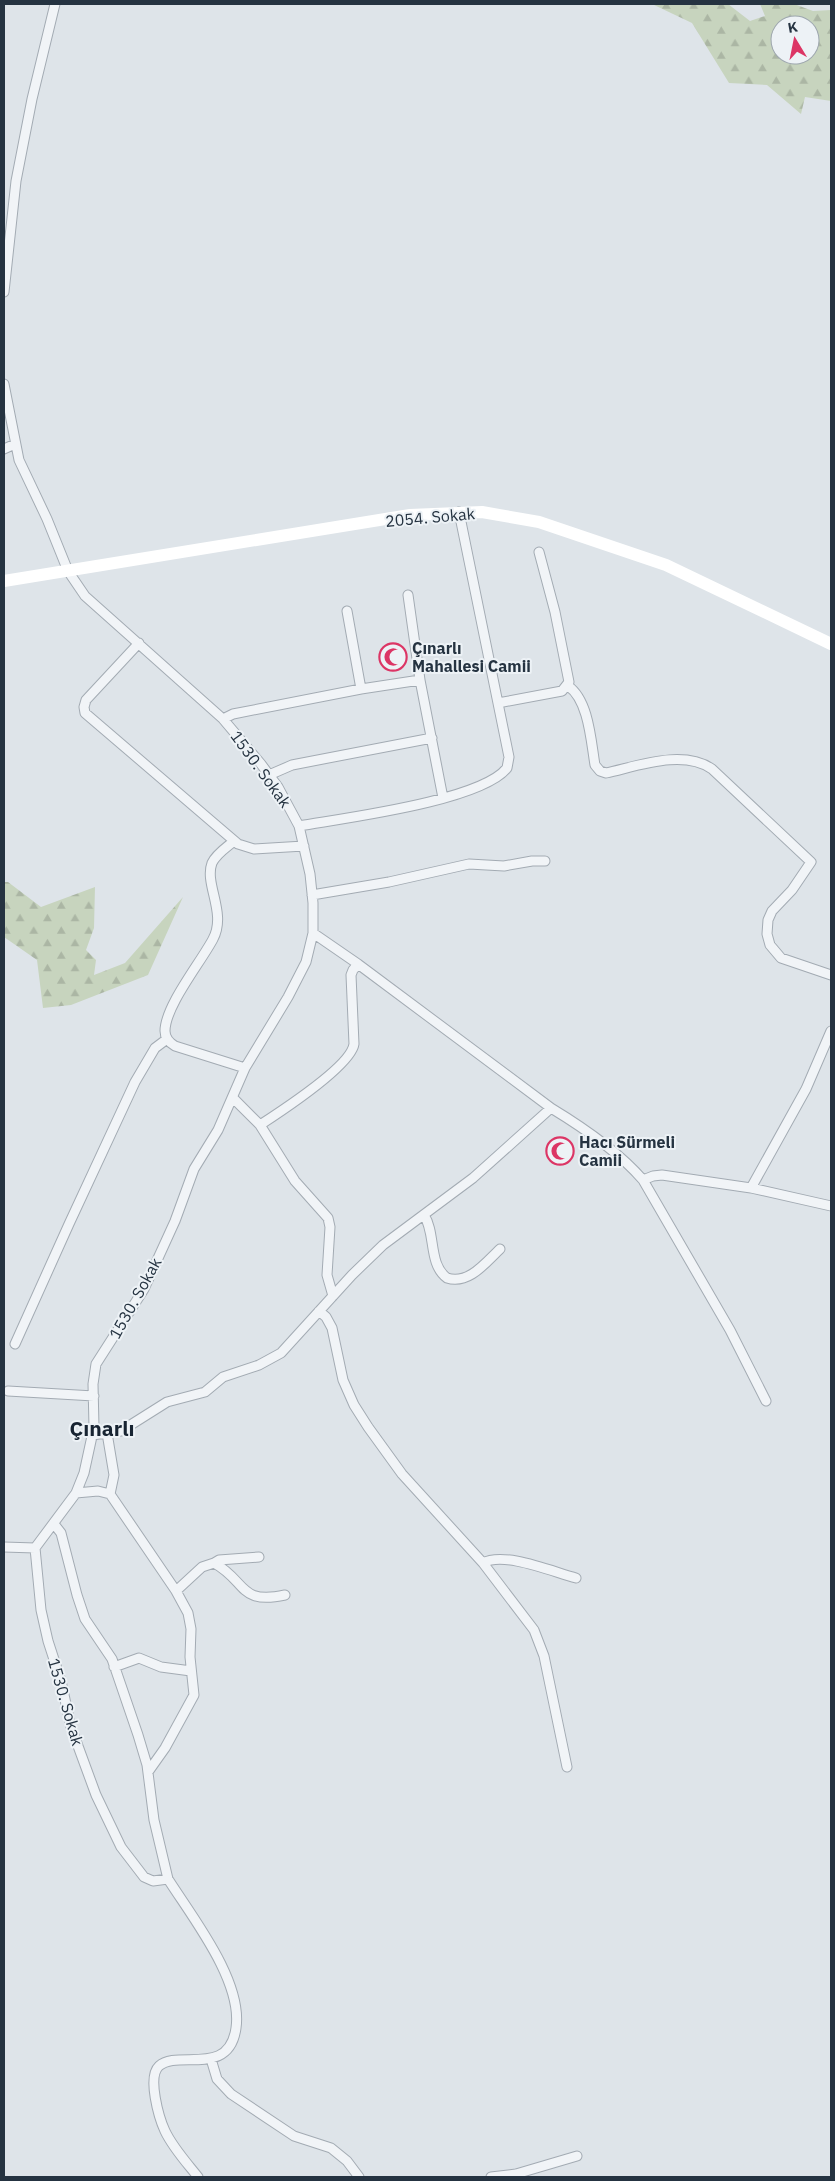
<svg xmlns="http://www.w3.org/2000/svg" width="835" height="2181" viewBox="0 0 835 2181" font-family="'IBM Plex Sans',sans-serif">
  <defs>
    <pattern id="forest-firs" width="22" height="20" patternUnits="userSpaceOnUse" patternTransform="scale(1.25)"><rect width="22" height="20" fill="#c7d4be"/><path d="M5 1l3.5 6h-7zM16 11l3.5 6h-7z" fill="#abb6a4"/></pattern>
  </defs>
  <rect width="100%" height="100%" fill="#dee4e9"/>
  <path fill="url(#forest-firs)" fill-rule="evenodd" d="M652,4H728L750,21L765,16L760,4H794L813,11L831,10V101L805,97L801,114L767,85L729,83L692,23ZM780,25H810V55H780Z
    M4,882H8L41,907L95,887L94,928L86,950L96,960L94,975L125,963L183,897L148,975L71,1005L43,1008L37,960L4,937Z"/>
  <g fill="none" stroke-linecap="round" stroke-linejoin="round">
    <g stroke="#a3abb3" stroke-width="11">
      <path id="street" d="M4,292L16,181L32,99L55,4
        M4,384L19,460L47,519L68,571L85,596L223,719L261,764L278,787L299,826L310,874L313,903V933L306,962L288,997L245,1068L218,1130L194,1169L175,1221L144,1289L96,1364L93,1384L94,1427L84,1473L76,1493L35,1548L41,1610L48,1641L61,1681L71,1727L96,1795L121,1847L144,1877L153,1881L168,1879C192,1917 243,1981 236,2028C229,2078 178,2049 159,2066C147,2077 159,2118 165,2131C173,2148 187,2163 198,2177
        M4,449L15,444
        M408,595L420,680
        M347,611L361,689
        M139,643L86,700L84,707L85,713L238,844L254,849L304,846
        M568,686C589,700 591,742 595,765L600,771L606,773C638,766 683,749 712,769L811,862L792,890L772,911L768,920L767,934L770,945L781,958L831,975
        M498,703L562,691L569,682L555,612L539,552
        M223,719L233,714L361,689L420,680L443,798
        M269,775L292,765L432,738
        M299,826C344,818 481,801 507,768L509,757L459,512
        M234,841C227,847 216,854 212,863C204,884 227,913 213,939C201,962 165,1006 165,1031C165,1038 170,1043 175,1046L245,1068
        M312,895L389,882L469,864L504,866L532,861H545
        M313,933L358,964L551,1108
        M233,1098L260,1125L295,1181L328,1218L330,1227L327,1275L333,1296
        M260,1125C280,1112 351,1066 354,1044L351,975L353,970L358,964
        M643,1180L653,1176L662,1175L751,1188L831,1206
        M751,1188L806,1089L831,1031
        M424,1215C436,1233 428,1264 447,1278C469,1285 486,1262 500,1249
        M319,1311L326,1317L332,1328L343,1380L354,1405L368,1427L402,1474L483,1563L534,1630L544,1656L567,1767
        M15,1344L69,1224L135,1082L155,1048L167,1039
        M8,1391L94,1396
        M107,1433L114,1475L110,1494
        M92,1435L121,1431L167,1402L205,1392L223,1377L259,1365L281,1353L352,1275L383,1245L473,1178L551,1108C584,1128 618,1151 643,1180L730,1330L766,1401
        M76,1493L98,1491L110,1494L176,1591L188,1613L191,1629L190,1657L194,1695L165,1748L148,1772
        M54,1524L61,1533L77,1595L85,1619L112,1659L138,1735L147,1765L154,1820L168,1879
        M4,1547L35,1548
        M214,1563L219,1560L259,1557
        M483,1563C504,1551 553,1572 576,1578
        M176,1591L202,1567L214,1563C247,1581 238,1605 285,1595
        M114,1667L139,1658L161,1667L191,1671
        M211,2059L217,2079L231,2094L294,2136L331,2148L347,2161L359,2177
        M491,2177L516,2174L577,2156"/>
    </g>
    <use href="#street" stroke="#f1f4f7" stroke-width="9"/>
    <path stroke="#fff" stroke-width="12" d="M4,581L410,515L482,512L539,522L666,565L831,644"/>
  </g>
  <defs>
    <g id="mosque-ring" transform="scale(1.4375)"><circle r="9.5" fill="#edf2f6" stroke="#dc3565" stroke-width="1.5"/><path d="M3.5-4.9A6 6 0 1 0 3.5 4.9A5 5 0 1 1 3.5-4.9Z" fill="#dc3565"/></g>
  </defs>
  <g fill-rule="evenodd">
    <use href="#mosque-ring" x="393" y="657"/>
    <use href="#mosque-ring" x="560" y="1151"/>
  </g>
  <g text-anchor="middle" stroke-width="4" stroke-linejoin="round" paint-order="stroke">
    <g font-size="16" fill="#253341" stroke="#edf2f6">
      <text transform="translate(430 517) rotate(-5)" y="6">2054. Sokak</text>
      <text transform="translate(261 769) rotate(54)" y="6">1530. Sokak</text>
      <text transform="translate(135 1298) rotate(-61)" y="6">1530. Sokak</text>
      <text transform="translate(66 1702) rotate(74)" y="6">1530. Sokak</text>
    </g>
    <g font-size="16" font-weight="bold" fill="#253341" stroke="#edf2f6" text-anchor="start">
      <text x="412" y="654">Çınarlı<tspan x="412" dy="18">Mahallesi Camii</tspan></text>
      <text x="579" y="1148">Hacı Sürmeli<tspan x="579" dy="18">Camii</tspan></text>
    </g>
    <g font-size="21" font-weight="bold" fill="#182432" stroke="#edf2f6">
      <text x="102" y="1436">Çınarlı</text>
    </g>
  </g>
  <rect width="835" height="2181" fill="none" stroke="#253341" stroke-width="10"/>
  <g transform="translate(795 40) rotate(350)"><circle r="24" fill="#edf2f6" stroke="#9da6ae"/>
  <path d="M0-4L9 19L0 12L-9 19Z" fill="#dc3565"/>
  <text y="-8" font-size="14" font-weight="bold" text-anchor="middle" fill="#253341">K</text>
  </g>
</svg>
